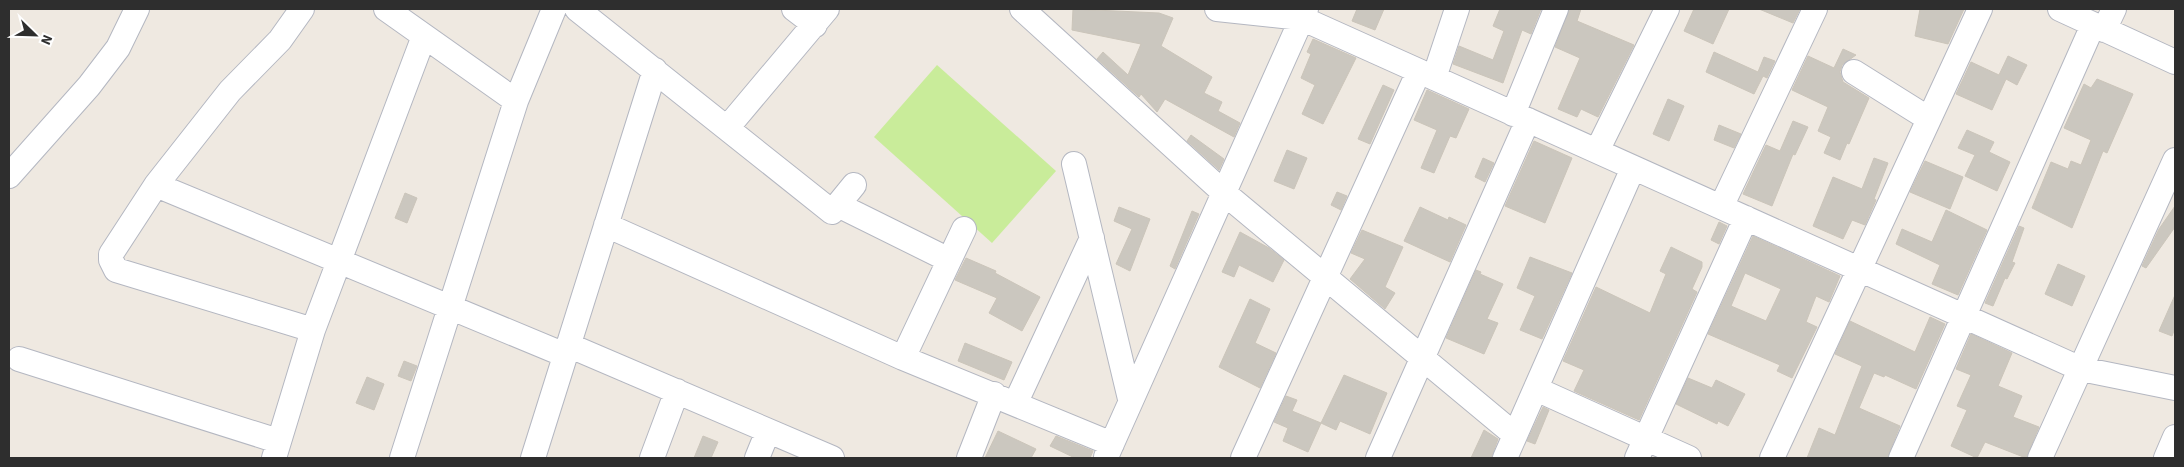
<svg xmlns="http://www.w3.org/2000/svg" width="2184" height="467" viewBox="0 0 2184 467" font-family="'Source Sans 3',sans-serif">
  <rect width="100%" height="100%" fill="#efe9e1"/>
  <path fill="#c9ec9a" d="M937,65L1056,171L992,243L874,137Z"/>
  <path fill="#cbc7bf" stroke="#cbc5ba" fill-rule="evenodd" d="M1073,9L1159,13L1173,18L1161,46L1212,77L1204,93L1222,102L1218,111L1240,123L1234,137L1165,99L1157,112L1141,94L1139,97L1097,59L1103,52L1128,75L1141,44L1072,30Z
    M1357,9H1384L1375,30L1352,21Z
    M1500,9H1541L1531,34L1522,30L1503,83L1453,64L1459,46L1493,60L1504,31L1493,26Z
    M1569,9H1581L1577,21L1634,45L1598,117L1581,109L1577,117L1558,109L1580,58L1555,47Z
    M1694,9H1729L1713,44L1684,31Z
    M1759,9H1800L1793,23Z
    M1920,9H1964L1948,44L1915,36Z
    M1313,39L1356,58L1323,124L1302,114L1315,85L1301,78L1311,54L1307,52Z
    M1843,49L1856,55L1842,65L1840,72L1843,82L1869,98L1849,144L1847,143L1840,160L1824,153L1831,137L1818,131L1828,107L1792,90L1808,56L1834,68Z
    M1714,52L1758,72L1764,57L1775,61L1767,78L1763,76L1754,94L1706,72Z
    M2008,56L2027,65L2017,85L2006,79L1992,110L1956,94L1971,62L1999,75Z
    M2097,79L2133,94L2107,153L2103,151L2072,228L2032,208L2051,162L2068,169L2071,161L2081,165L2091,140L2064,128L2084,84L2091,88Z
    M1383,85L1394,90L1370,144L1358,139Z
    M1427,90L1469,109L1456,138L1450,136L1434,173L1421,168L1437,130L1414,120Z
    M1668,99L1684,106L1669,141L1653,134Z
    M1793,121L1808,127L1795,155L1793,154L1772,206L1743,194L1766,145L1780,151Z
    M1719,125L1741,134L1734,148L1714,140Z
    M1967,130L1994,142L1989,152L2010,162L1997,191L1965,176L1975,155L1958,148Z
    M1191,135L1224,159L1219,170L1187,141Z
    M1534,141L1572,158L1545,223L1505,206Z
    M1287,150L1307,158L1294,189L1274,181Z
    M1483,158L1494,163L1485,182L1475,177Z
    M1874,158L1888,163L1874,199L1876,200L1865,225L1852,220L1843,239L1813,226L1833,177L1862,189Z
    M1925,161L1963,177L1950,209L1910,192Z
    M1337,192L1347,196L1341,210L1331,205Z
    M405,193L417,198L407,223L395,218Z
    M2175,206V227L2146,268L2142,266L2159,229Z
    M1119,207L1150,219L1130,271L1116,264L1132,229L1114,221Z
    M1420,207L1448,220L1449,217L1466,225L1450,262L1404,241Z
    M1946,210L1987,230L1958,295L1932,284L1940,265L1896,244L1902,229L1932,242Z
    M1192,211L1199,214L1175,269L1170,266Z
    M1719,222L1727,226L1719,244L1711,240Z
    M2019,226L2024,228L2012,262L2015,263L2007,279L2005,278L1993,306L1985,303Z
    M1362,230L1403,247L1385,287L1395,293L1385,309L1350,279L1365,259L1351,253Z
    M1240,232L1269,248L1284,260L1273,282L1239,265L1234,277L1222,272Z
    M1753,236L1840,276L1829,302L1816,296L1806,322L1817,327L1792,378L1777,371L1780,365L1708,334ZM1745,273L1781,289L1766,321L1731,306Z
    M1671,247L1702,262V267L1692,289L1697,292L1639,420L1574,391L1584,370L1563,361L1596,287L1650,313L1666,274L1660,271Z
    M1530,257L1572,273L1542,339L1520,330L1535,296L1517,288Z
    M966,258L996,271L995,273L1040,297L1022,331L989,313L997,298L955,280Z
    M2058,264L2085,276L2072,306L2045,294Z
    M1476,270L1481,272L1480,274L1503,284L1487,319L1498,323L1484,354L1446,338Z
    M2175,295V328L2172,336L2159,331Z
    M1250,299L1270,309L1255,343L1276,353L1260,388L1219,367Z
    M1930,317L1945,324L1916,389L1885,375L1884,377L1874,373L1859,408L1900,426L1887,458H1807L1819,428L1835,435L1862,366L1835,354L1850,321L1915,352Z
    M1971,334L2012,353L1998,386L2022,396L2013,417L2039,427L2026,458L1985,442L1977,458L1951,446L1967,410L1957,406L1971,375L1956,369Z
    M965,343L1012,362L1004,380L958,361Z
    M404,361L417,366L411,381L398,376Z
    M1344,375L1387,393L1370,434L1340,421L1336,430L1321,423Z
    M367,377L384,384L374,410L356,403Z
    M1688,378L1712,388L1716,380L1745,394L1728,426L1718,421L1717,424L1676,404Z
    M1286,396L1297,400L1292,411L1321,423L1308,452L1283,441L1288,428L1274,422Z
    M1543,407L1549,410L1535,444L1527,441Z
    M1484,430L1498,439L1491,458H1471Z
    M998,431L1036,449L1031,458H985Z
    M703,436L718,442L711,458H694Z
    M1056,436L1093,451L1090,458H1075L1050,446Z"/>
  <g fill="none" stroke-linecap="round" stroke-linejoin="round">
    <g stroke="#b4b7c1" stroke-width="26">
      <path id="minor" d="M302,9L280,40L230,91L156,185L111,254V260L116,270L313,330
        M386,9L516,101
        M577,9L832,212L854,185
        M794,9L815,25
        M1022,9L1223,192L1515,435
        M1217,9L1301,18L2081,369L2175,388
        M2060,9L2175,62
        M2104,30L2114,9
        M1854,72L1929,119
        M1434,78L1457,9
        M1513,114L1556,9
        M727,128L827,9
        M1597,151L1667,9
        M1074,164L1130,399
        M9,176L89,86L118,48L137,9
        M156,185L565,355
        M838,205L949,260
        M1721,207L1815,9
        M606,225L903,358L1112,444
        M568,345L832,458
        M903,358L964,229
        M19,359L278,441
        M1536,389L1689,458
        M1016,402L1092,238
        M1106,457L1306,9
        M274,458L313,330L424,36
        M402,458L516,101L554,9
        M533,458L655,70
        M652,458L677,391
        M757,458L768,431
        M969,458L994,394
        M1243,458L1419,71
        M1378,458L1528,120
        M1505,458L1633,168
        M1637,458L1746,218
        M1772,458L1980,9
        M1901,458L2093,25
        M2040,458L2175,160
        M2166,458L2175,437"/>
    </g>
    <use href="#minor" stroke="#fff" stroke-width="24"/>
  </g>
  <rect width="2184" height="467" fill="none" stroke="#2e2e2e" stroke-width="20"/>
  <g transform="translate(35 35) rotate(113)" stroke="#ffffff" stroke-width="4" paint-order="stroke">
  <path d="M0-4L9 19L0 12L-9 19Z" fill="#2e2e2e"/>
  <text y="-8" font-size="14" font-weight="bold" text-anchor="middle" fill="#2e2e2e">N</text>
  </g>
</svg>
